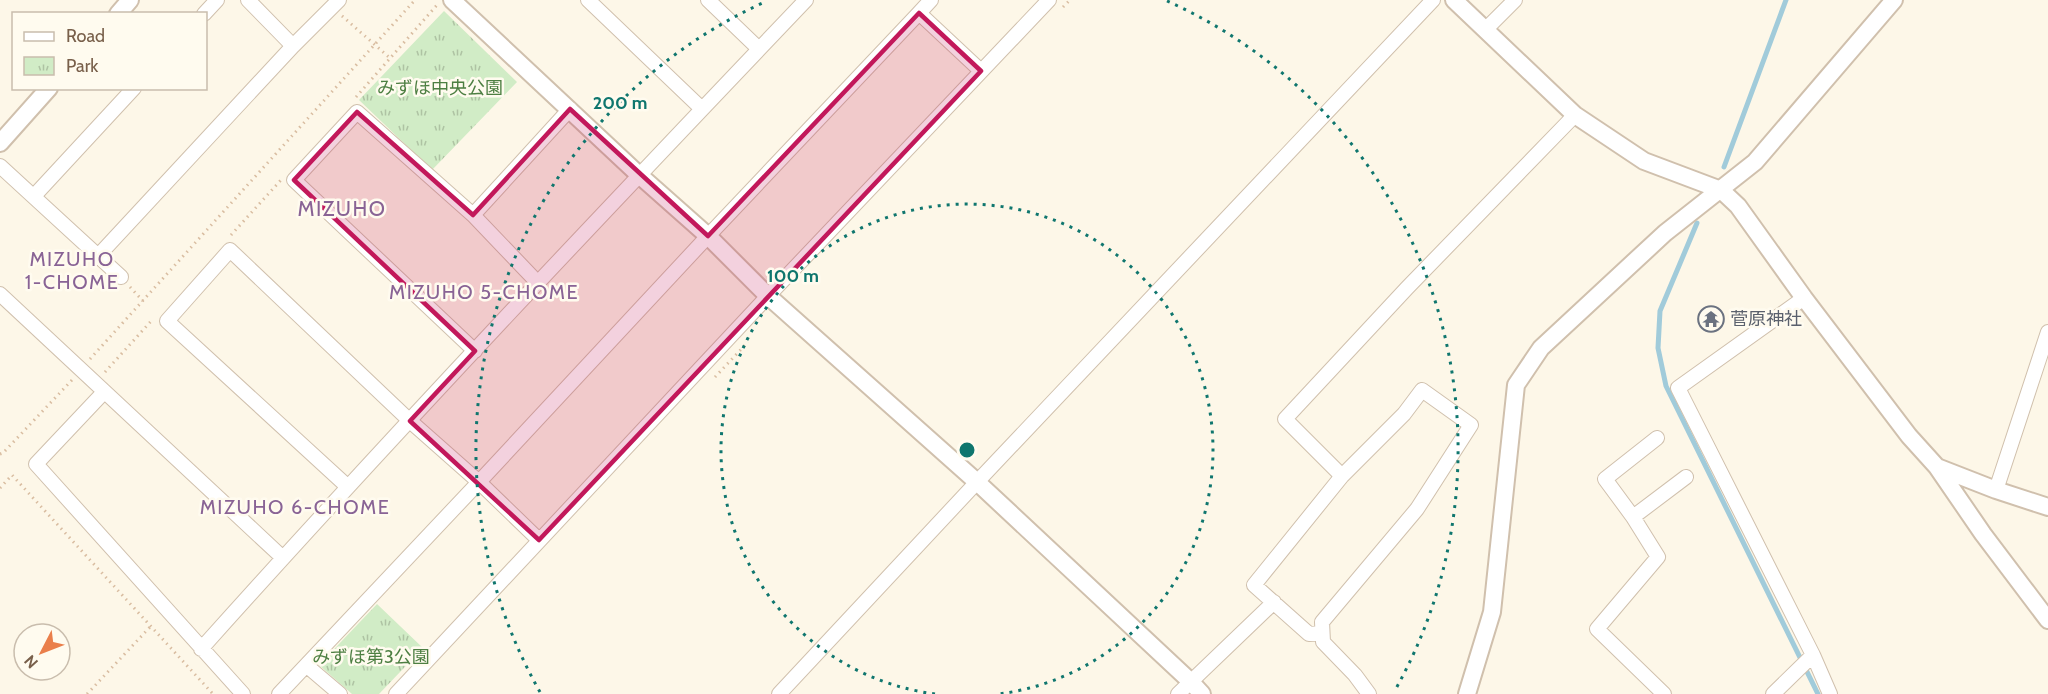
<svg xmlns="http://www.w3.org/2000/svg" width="2048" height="694" viewBox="0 0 2048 694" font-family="Cabin,'Noto Sans JP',sans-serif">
  <defs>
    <pattern id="park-tufts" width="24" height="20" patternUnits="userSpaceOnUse" patternTransform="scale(1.5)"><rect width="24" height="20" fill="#d1ecc6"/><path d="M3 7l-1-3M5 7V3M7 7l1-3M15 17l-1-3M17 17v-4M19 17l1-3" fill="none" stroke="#aec3a3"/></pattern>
  </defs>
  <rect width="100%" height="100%" fill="#fdf7e8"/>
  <path fill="url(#park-tufts)" d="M444,11L517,82L432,170L359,100Z
    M377,604L423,648L379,694H352L319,665Z"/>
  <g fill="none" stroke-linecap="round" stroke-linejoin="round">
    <path stroke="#a1cbda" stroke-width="5" d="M1724,167L1786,0
      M1697,223L1660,311L1658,348L1666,386L1818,694"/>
    <g stroke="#d0c0ad" stroke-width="16">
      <path id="minor" d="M248,0L293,46
        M588,0L702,109
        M708,0L759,49
        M919,13L931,0
        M204,14L217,0
        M1486,29L1515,0
        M0,166L121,277
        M34,196L134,88
        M473,215L570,109
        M99,255L293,46L339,0
        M0,294L283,558
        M1804,298L1678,388L1813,655L1830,694
        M475,351L294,180L357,112L473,215L538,283
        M104,392L36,464L243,694
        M1657,438L1605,479L1633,517L1658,557L1597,629L1664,694
        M1342,476L1285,419L1407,288L1575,115
        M348,487L167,321L230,250L410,421L479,482L539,540
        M1996,490L2048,332
        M1633,517L1686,477
        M1322,633L1309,634L1254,585L1342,476L1404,414L1422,390L1471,425L1417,509L1322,622L1323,642L1355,675L1369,694
        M201,649C398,429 602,214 806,0
        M307,666L340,694
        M279,694L479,482L708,236L919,13L981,71
        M396,694L768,296L1049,0
        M779,694L977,482L1433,0
        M1178,694L1274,602
        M1773,694L1813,655"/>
    </g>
    <g stroke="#d0c0ad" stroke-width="20">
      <path id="tertiary" d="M452,0L638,174L708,236L768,296L977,482L1190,681L1202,694
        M1454,0L1575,115L1644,161L1721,190L1738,206L1804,298L1909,436L1937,467L1983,534L2048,620
        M118,14L130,0
        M0,143L49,88
        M1937,467L1996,490L2048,507
        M1467,694L1492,612L1516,385L1541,348L1665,233L1755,162L1894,0"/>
    </g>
    <path stroke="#d9bda1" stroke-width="3" stroke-dasharray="1.5 4.5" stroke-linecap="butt" d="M1063,7L1070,0
      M342,16L390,58
      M356,97L437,5
      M231,235L281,180
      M130,287L143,301
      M90,359L415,0
      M105,372L153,319
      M715,377L748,342
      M0,454L3,453L72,380
      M0,488L12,475L213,694
      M87,694L151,626"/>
    <use href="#minor" stroke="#fff" stroke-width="14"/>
    <use href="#tertiary" stroke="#fff" stroke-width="16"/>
  </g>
  <path fill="#c2185b" fill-opacity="0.2" stroke="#c2185b" stroke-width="4.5" stroke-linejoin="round" d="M919,13L981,71L539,540L410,421L475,351L294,180L357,112L473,215L570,109L708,236Z"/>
  <g fill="none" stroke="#0f766e" stroke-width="3" stroke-dasharray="3 6">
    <path d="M935 694A246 246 0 1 1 999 694"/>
    <path d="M540 692A491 491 0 0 1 767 1M1167 1A491 491 0 0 1 1394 692"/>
  </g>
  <defs>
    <g id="temple-ring" transform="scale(1.35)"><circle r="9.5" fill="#fffbef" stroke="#6b7280" stroke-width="1.5"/><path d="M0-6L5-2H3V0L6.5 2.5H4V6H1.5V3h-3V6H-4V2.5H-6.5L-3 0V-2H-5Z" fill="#6b7280"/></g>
  </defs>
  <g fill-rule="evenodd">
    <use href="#temple-ring" x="1711" y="319"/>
  </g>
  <g text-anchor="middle" stroke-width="5" stroke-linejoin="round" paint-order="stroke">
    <g font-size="18" fill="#4d7f42" stroke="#fffbef">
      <text x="440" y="94">みずほ中央公園</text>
      <text x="371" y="663">みずほ第3公園</text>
    </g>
    <g font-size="18" fill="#5b616d" stroke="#fffbef" text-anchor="start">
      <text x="1730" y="325">菅原神社</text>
    </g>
    <g font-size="20" letter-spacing="1.5" fill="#896395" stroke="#fffbef">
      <text x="72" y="266">MIZUHO<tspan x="72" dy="23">1-CHOME</tspan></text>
      <text x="484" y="299">MIZUHO 5-CHOME</text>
      <text x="295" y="514">MIZUHO 6-CHOME</text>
    </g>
    <g font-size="21" letter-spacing="1.5" fill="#896395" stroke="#fffbef">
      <text x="342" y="216">MIZUHO</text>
    </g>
  </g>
  <circle cx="967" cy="450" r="9" fill="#0f766e" stroke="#fffbef" stroke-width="3"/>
  <g font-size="18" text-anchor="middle" font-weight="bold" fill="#0f766e" stroke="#fffbef" stroke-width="5" stroke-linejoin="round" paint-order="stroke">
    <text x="620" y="109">200 m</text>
    <text x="793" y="282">100 m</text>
  </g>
  <rect x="12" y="12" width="195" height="78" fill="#fffbef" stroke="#c9bdad" stroke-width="1.5"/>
  <rect x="24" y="32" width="30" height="9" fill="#ffffff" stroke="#c9bdad" stroke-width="1.5"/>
  <text x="66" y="42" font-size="18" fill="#79604b">Road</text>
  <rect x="24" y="57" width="30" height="18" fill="url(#park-tufts)" stroke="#c9bdad" stroke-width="1.5"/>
  <text x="66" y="72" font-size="18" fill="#79604b">Park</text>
  <g transform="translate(42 652) rotate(228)"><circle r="28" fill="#fffbef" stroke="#c9bdad" stroke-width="1.5"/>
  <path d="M0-4.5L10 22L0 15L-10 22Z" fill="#ea7f4b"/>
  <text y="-9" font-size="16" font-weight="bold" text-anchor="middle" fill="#79604b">N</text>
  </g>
</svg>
